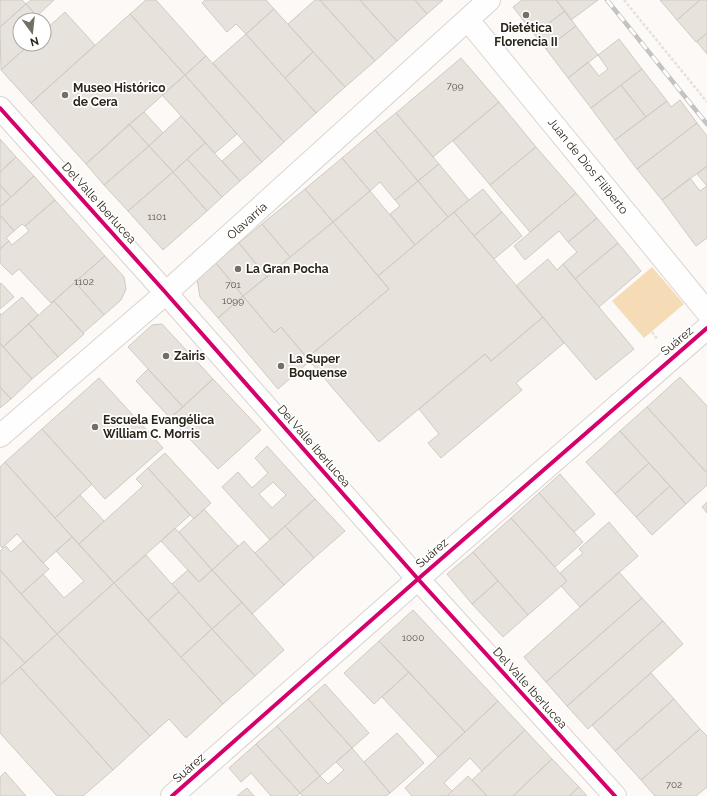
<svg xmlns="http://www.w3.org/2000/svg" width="707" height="796" viewBox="0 0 707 796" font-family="Raleway,sans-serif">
  <rect width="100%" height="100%" fill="#fcf9f6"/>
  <path fill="#f5dcb6" d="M652,267L684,304L644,338L612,301Z"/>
  <path fill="#e7e2db" stroke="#cfcac3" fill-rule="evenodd" d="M0,0H22L26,4L0,27Z
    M31,0H54L37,16L26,4Z
    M146,0H156L206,56L185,75L130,14Z
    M205,0H266L274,9L246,34L236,24L227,32L202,3Z
    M315,0H320L375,61L345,87L288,24Z
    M320,0H360L397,41L375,61Z
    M360,0H415L427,14L397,41Z
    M415,0H443L427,14Z
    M522,0H556L565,11L534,34L513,7Z
    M556,0H598L571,20Z
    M660,0H700L677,20Z
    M700,0H707V33L696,42L677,20Z
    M26,4L40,20H20V44H30L1,70L0,27Z
    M274,9L313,52L285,78L246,34Z
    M565,11L576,26L546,49L534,34Z
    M65,12L95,45L31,103L1,70L30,44H44V31Z
    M130,14L185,75L86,164L31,103Z
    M576,26L598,55L568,78L546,49Z
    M707,33V54L697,42Z
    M246,34L316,113L284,142L213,63Z
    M619,39L642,69L591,108L568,78L588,62L599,76L608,69L598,55Z
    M313,52L345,87L316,113L285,78Z
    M206,56L284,142L262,162L185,75Z
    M461,58L499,102L433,157L396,113Z
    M642,69L667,101L646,117L621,85Z
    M185,75L237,134L215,153L162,95Z
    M621,85L646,117L615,140L591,108Z
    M680,100L697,123L637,169L615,140L667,101L671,107Z
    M499,102L536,147L490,185L453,141Z
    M144,112L163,133L149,146L129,124Z
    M396,113L439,164L418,181L375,130Z
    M181,116L205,143L173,172L149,146Z
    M697,123L707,136V166L662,200L637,169Z
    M129,124L149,146L104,185L86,164Z
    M375,130L418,181L395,200L380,182L370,191L342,158Z
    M0,139L16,157L0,172Z
    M244,142L262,162L240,181L222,161Z
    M205,143L240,181L222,197L187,159Z
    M149,146L173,172L128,211L104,185Z
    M536,147L576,193L530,232L490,185Z
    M16,157L34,176L11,197L0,185V172Z
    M342,158L370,191L333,222L305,189Z
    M187,159L222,197L207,211L173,172Z
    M439,164L469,200L448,217L418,181Z
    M707,166V238L696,246L662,200L690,178L700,191L707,186L697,174Z
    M173,172L207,211L163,250L128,211Z
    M34,176L55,200L25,226L22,224L14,231L0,215V207Z
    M418,181L448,217L415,245L390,214L400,206L395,200Z
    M0,185L11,197L0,207Z
    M305,189L333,222L290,257L262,224Z
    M483,189L502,212L474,236L454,212Z
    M370,191L415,245L378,276L333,222Z
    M576,193L597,218L568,242L559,231L525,260L514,246Z
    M55,200L105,256L51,303L19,269L12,275L0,263V249L9,241L12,245L29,231L25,226Z
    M454,212L543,317L491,361L485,354L379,442L307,358L389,289L378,276Z
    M502,212L522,236L494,259L474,236Z
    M0,215L14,231L6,238L9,241L0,249Z
    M597,218L618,243L575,279L563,264L577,252L568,242Z
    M333,222L389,289L307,358L281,327L274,333L243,296Z
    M262,224L290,257L267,277L239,243Z
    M239,243L267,277L243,296L216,263Z
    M618,243L641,271L599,307L575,279Z
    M105,256L124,277L126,289L121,300L104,315L75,282Z
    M548,259L557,270L563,264L634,349L596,380L516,286Z
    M216,263L243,296L218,318L200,297L197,279Z
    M75,282L104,315L83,333L54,301Z
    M1,283L14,297L0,309V284Z
    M243,296L274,333L281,327L310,361L278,389L218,318Z
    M22,297L38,315L3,347L0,343V313L1,315Z
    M54,301L84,334L58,357L29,324Z
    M543,317L564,343L516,383L522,390L441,458L428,443L439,434L419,409L485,354L491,361Z
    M29,324L58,357L32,379L3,347Z
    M162,324L213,379L183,407L128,347L152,325Z
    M0,343L32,379L11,399L0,387Z
    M148,369L183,407L170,418L136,381Z
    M680,377L707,406V473L647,407Z
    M99,378L163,448L105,499L42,429Z
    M213,379L261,430L218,469L170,418Z
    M0,387L11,399L0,408Z
    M647,407L707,473V485L686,504L620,431Z
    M42,429L92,484L55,518L5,462Z
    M620,431L649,463L615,494L586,462Z
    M267,446L315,499L270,540L222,487L238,472L252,488L268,473L255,458ZM273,482L286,495L272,508L259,494Z
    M165,453L211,503L194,519L148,468Z
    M5,462L72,537L43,563L17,534L2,548L0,545V467Z
    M649,463L670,486L636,517L615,494Z
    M148,468L190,515L114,583L79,544L143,486L136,479Z
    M560,474L595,514L574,532L539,493Z
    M670,486L686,504L652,535L636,517Z
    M539,493L583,542L555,567L511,518Z
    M80,495L104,521L79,544L55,518Z
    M315,499L345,531L314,558L285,526Z
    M707,502V513L702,507Z
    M204,509L238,546L212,570L179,532Z
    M511,518L567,581L528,615L473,552Z
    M609,522L638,556L580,607L561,586L567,581L560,573L583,553L579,549Z
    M285,526L314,558L284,585L255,553Z
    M175,528L212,570L199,582L161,541Z
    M72,537L114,583L57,634L21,594L43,574L64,598L84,581L56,551Z
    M23,541L49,569L21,594L0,570V551L6,546L11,552Z
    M244,541L284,585L252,614L212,570Z
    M473,552L498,581L472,604L447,574Z
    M146,555L179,592L148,620L114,583Z
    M0,570L57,634L25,663L0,636Z
    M188,570L199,582L212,570L242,602L212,629L172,584Z
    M619,572L642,598L546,682L524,657Z
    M498,581L528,615L503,637L472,604Z
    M114,583L223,704L186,738L169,719L150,736L57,634Z
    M179,592L212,629L181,657L148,620Z
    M642,598L663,621L567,706L546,682Z
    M242,602L284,650L255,676L212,629Z
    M413,610L498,701L465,732L379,641Z
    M663,621L683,644L588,729L567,706Z
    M212,629L255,676L223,704L181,657Z
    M57,634L150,736L113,770L20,667Z
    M0,636L25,663L0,685Z
    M379,641L409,672L374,704L344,673Z
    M20,667L113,770L83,796H57L0,733V685Z
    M409,672L465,732L438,757L382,697Z
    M651,673L674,699L615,751L592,725Z
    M325,684L369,733L352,748L308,699Z
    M308,699L352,748L320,776L277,726Z
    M674,699L700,729L641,780L615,751Z
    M498,701L525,730L482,771L470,758L444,783L452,791L447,796H412L405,788Z
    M277,726L320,776L300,793L256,744Z
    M700,729L707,736V787L696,796H655L641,780Z
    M525,730L552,759L513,796H487L472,780Z
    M397,733L424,763L390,793L364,762Z
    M256,744L300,793L297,796H271L251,773L241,782L229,768Z
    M352,748L390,793L386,796H302L300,793L320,776L328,784L344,770L336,762Z
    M552,759L579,787L569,796H513Z
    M5,772L26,796H0V777Z
    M468,776L487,796H447L452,791Z
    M579,787L587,796H569Z
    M247,788L254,796H237Z"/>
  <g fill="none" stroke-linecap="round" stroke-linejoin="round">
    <g stroke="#d9d4cd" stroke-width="24">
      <path id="minor" d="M468,20L707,312
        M0,108L166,293L418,579L615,796
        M0,436L166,293L489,0
        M172,796L418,579L707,328"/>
    </g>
    <path stroke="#e3e2e1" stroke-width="2.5" stroke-dasharray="3 2" stroke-linecap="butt" d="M624,0L707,102
      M652,332L658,340"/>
    <use href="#minor" stroke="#fffefe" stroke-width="22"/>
    <g stroke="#c5c3c1" stroke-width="4.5">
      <path id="rail" d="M607,0L707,124"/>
    </g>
    <use href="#rail" stroke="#fff" stroke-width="3" stroke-dasharray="9" stroke-linecap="butt"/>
    <g stroke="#fff" stroke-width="6">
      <path id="cycleway" d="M0,108L166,293L418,579L615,796
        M172,796L418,579L707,328"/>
    </g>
    <use href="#cycleway" stroke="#d6006c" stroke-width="4"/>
  </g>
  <g fill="#746f66" stroke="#fff" stroke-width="1.5">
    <circle cx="526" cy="15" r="4"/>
    <circle cx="65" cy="95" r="4"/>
    <circle cx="238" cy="269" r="4"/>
    <circle cx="166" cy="356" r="4"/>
    <circle cx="281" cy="366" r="4"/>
    <circle cx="95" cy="427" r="4"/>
  </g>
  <g text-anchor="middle" stroke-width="3.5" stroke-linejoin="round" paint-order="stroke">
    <g font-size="10" fill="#5c564c">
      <text x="455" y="89">799</text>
      <text x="157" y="220">1101</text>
      <text x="84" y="285">1102</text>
      <text x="233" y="288">701</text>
      <text x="233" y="304">1099</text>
      <text x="413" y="641">1000</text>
      <text x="674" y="788">702</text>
    </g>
    <g font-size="12" font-weight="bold" fill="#2b2419" stroke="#fff" text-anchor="start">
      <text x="526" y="32" text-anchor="middle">Dietética<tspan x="526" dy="14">Florencia II</tspan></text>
      <text x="73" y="92">Museo Histórico<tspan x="73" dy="14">de Cera</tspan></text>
      <text x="246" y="273">La Gran Pocha</text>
      <text x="174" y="360">Zairis</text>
      <text x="289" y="363">La Super<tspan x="289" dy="14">Boquense</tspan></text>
      <text x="103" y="424">Escuela Evangélica<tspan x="103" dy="14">William C. Morris</tspan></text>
    </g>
    <g font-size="12" fill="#2b2419" stroke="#fff">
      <text transform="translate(588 166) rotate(51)" y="4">Juan de Dios Filiberto</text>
      <text transform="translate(99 203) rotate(48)" y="4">Del Valle Iberlucea</text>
      <text transform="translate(247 221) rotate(-42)" y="4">Olavarría</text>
      <text transform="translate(677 341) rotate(-40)" y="4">Suárez</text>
      <text transform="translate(314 446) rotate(49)" y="4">Del Valle Iberlucea</text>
      <text transform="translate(432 553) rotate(-41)" y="4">Suárez</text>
      <text transform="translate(530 688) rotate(48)" y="4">Del Valle Iberlucea</text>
      <text transform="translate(189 768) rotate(-41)" y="4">Suárez</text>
    </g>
  </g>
  <g transform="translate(32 32) rotate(165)"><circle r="19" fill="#ffffff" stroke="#aaa7a3"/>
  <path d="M0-3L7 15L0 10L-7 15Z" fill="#746f66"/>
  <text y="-6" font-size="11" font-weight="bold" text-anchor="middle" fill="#2b2419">N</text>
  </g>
</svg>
